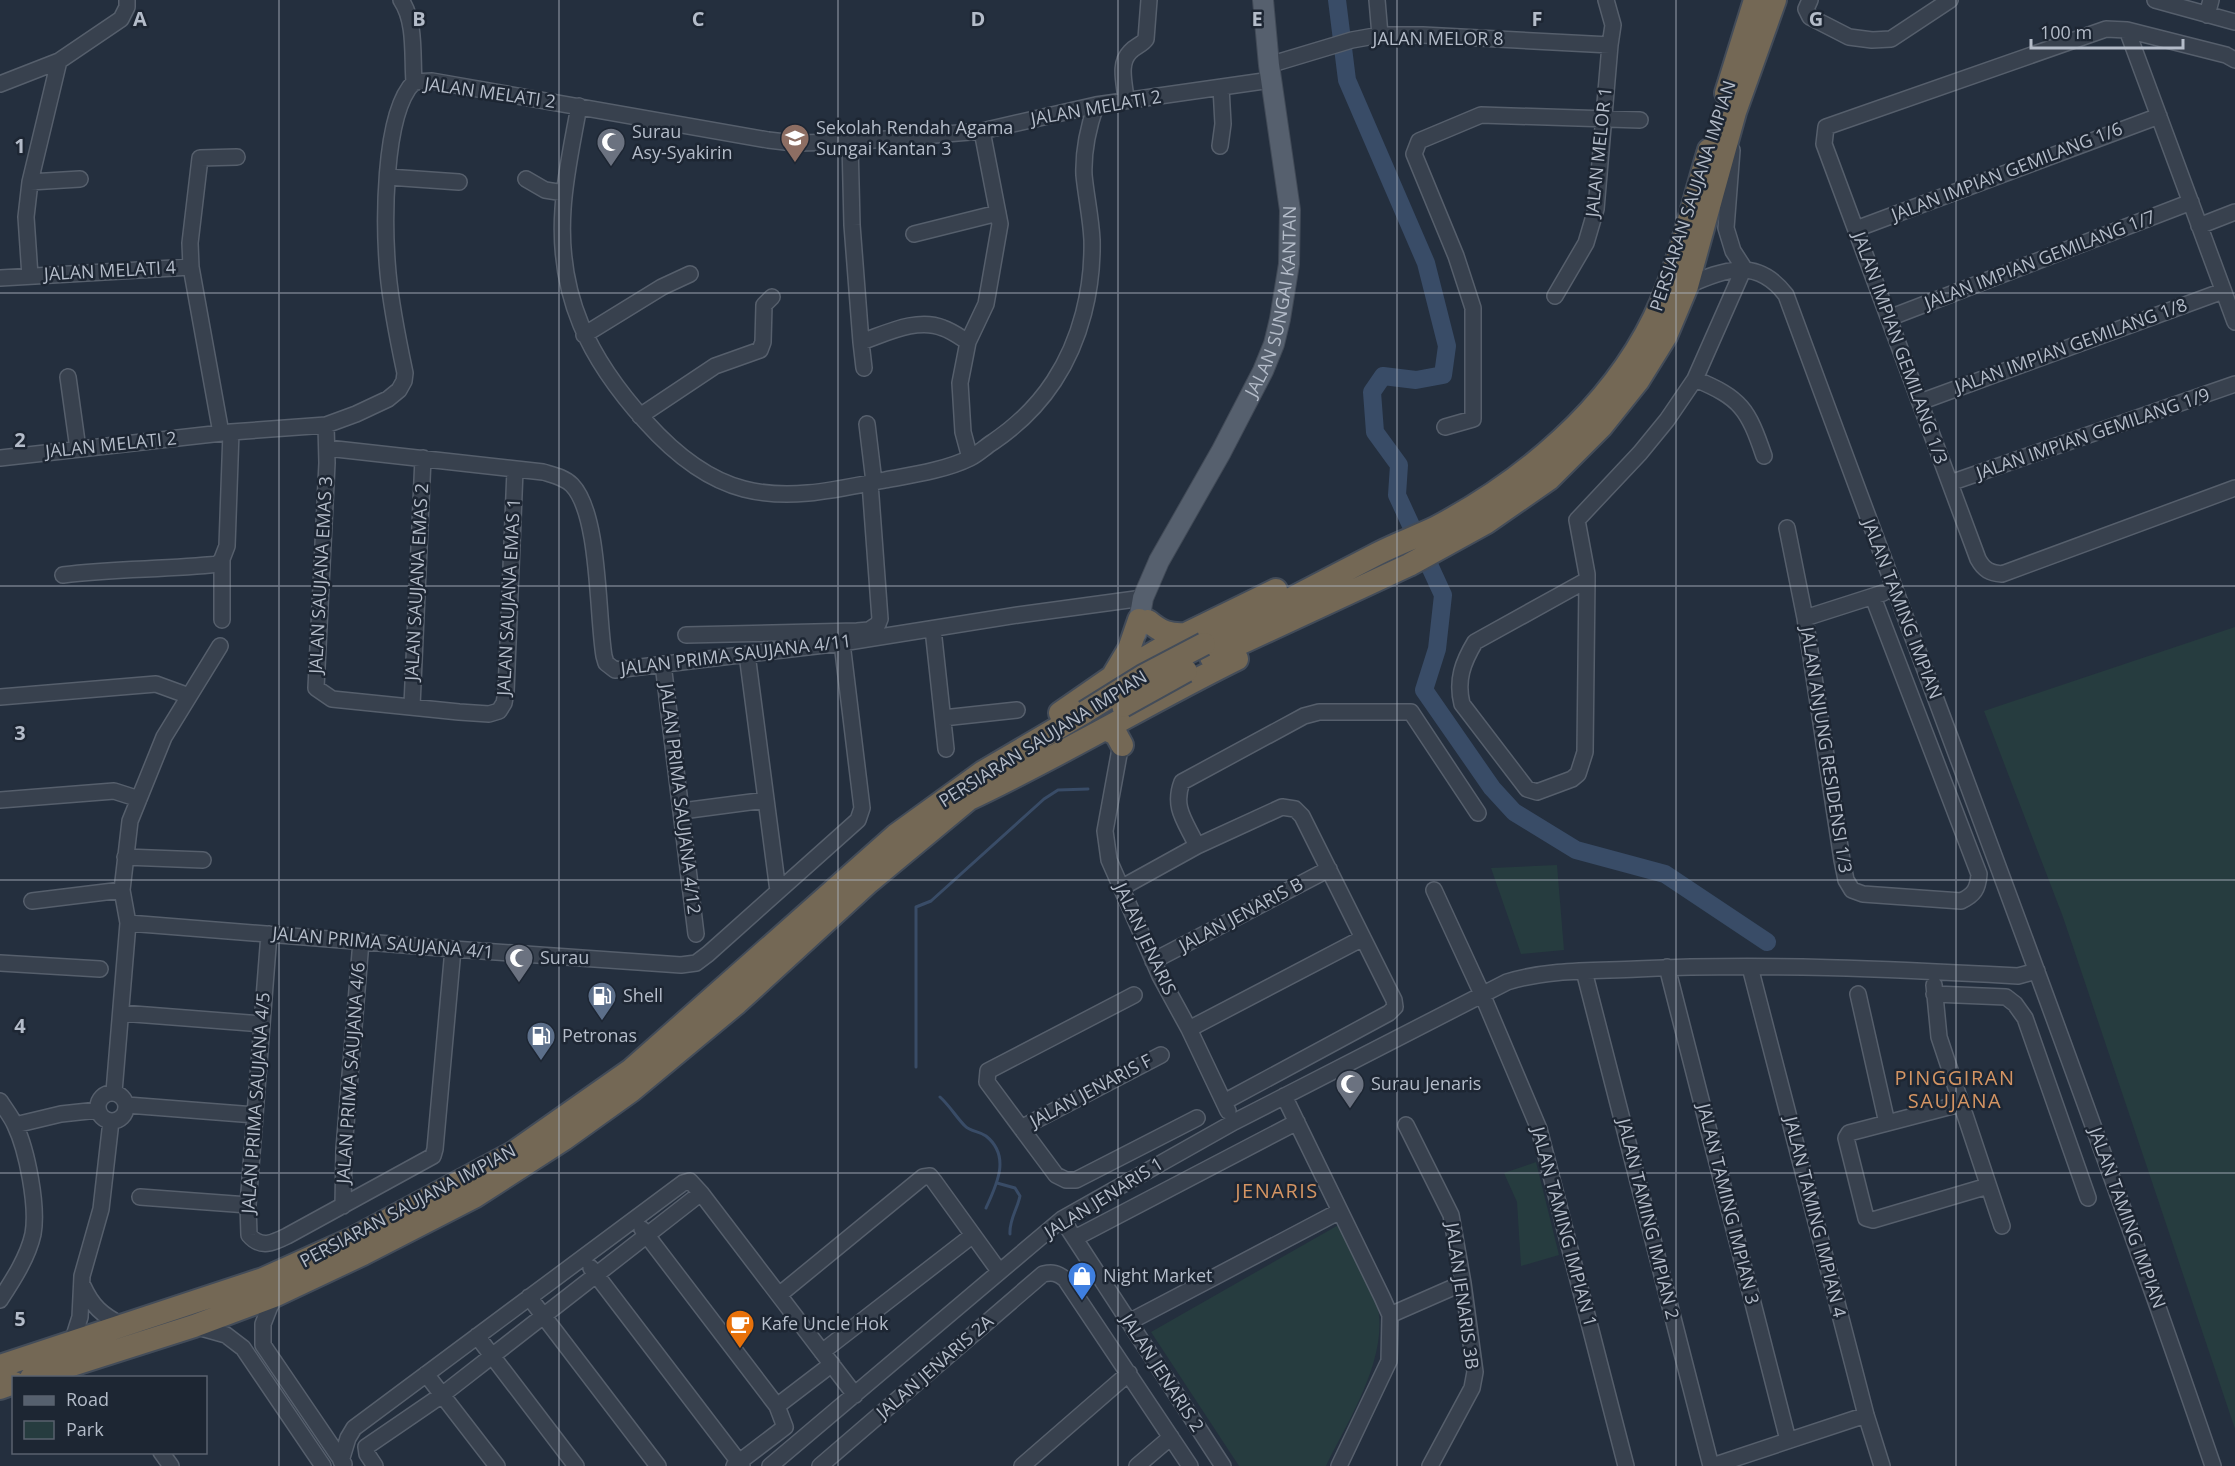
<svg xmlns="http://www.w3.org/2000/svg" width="2235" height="1466" viewBox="0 0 2235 1466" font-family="'Open Sans',sans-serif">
  <rect width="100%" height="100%" fill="#242f3e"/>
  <path fill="#263c3f" d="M2235,627V1429L2063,917L1984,711Z
    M1557,865L1564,950L1521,954L1491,868Z
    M1536,1162L1559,1255L1521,1266L1517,1202L1504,1173Z
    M1342,1223C1353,1246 1369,1275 1376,1299C1392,1354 1349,1418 1326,1466H1239L1151,1332Z"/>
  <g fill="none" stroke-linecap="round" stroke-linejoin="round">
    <path stroke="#394c67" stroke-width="3" d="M916,1067V907L931,901L1044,799L1058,790L1088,789
      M940,1097C950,1106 956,1117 965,1126C971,1132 979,1131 986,1136C1011,1156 997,1184 986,1208
      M997,1183L1015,1188L1020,1196C1017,1210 1009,1220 1010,1234"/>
    <path stroke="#394c67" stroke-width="18" d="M1337,0L1347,80L1426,263L1447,346L1443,375L1416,380L1383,376L1372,392L1375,432L1399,465L1397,495L1443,595L1437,649L1424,690L1492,788L1514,812L1576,850L1665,874L1767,942"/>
    <g stroke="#565f6c" stroke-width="18">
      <path id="minor" d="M401,0C416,22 412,56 414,82
        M1377,0L1380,35
        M1810,0L1806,9L1810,17L1849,37L1872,40L1891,39L1950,0
        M2155,0L2235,22
        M2207,15L2211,0
        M2127,30L2235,322
        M2235,60L2226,55L2127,30L2106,29L1826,127L1824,144L1978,559C1984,570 1990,573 2002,574L2235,488
        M1269,65L1352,40L1380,35H1423L1610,45
        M0,84L59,61L121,19L127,7V0
        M1126,100C1125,84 1118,64 1130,52C1135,46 1142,45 1146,39L1149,0
        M579,106C573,140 565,175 563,209C557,296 589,359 646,422C672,451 705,479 744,489C791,501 839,489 885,480C912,475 946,470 970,458C978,454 985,447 993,442C1018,425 1037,407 1054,381C1081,340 1093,289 1092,240C1091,218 1086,196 1084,175C1083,150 1088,128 1096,105
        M850,142L852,225L861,342L864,368
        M1220,146L1223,124L1221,87
        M1732,150L1726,228L1733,251L1744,268
        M388,177L459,182
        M526,179L545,190L564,193
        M30,182L80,179
        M2199,226L2235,212
        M1856,229L2159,116
        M914,234L998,213
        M30,276L26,217L30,182L59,61
        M0,278L191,267
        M1687,286C1724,269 1757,257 1786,295C1929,685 2079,1073 2213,1466
        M1555,296L1586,243L1596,209L1610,45L1613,25L1606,0
        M1889,318L2191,202
        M584,335L662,287L690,274
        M861,342C885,334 917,317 943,328C952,331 960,337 968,342
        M68,377L78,449
        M1695,379C1741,398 1748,409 1764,456
        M1920,402L2223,291
        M640,416L715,366L760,350L763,342L764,305L772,297
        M867,424L874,482
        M326,425L327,463L316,688L332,699L459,712L489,714L499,711L504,703L506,692L515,470
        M1445,427L1473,419V308L1456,256L1414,154L1419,141L1481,115L1640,120
        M221,433L191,267L190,243L200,158L237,157
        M327,448L543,472C553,475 564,477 572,485C600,514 597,614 604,656L606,663L615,670L842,643L1018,615L1143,598
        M0,458L231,432L326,425L356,414L388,399L399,390L404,381L405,373C398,340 391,306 388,273C384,229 382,114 414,82L432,81L768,140L794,143L850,142L982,131L1096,105L1271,80
        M970,458L963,432L960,383L968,342L986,304L1000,224L982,131
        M1950,483L2235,384
        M1787,528L1805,618L1842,860L1846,880L1852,890L1863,894L1961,901C1974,895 1978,889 1979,874L1873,597
        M63,575C115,568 166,570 218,564L222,559
        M1587,580L1475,642C1463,662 1456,680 1462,704L1527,789L1537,792L1572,779L1578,774L1585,752L1587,580V574L1577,520L1640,453L1667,420L1695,379L1744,268
        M1805,618L1883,593
        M222,620V559L227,546L231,432
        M933,629L946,749
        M686,635L857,631L869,630L878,624L880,619L870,483
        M747,654L778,891
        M663,664L696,934
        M0,697L156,684L189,696
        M412,706L423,458
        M943,718L1017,710
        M1122,738L1105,831L1109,860L1160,976L1189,1029L1228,1111
        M0,800L114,791L139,799
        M682,811L766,800
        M1197,846C1186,822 1172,808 1182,782L1304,716L1319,712H1411L1478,813
        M125,857L203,860
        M1121,888L1197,846L1282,807L1295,809L1302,816L1394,1000L1395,1007L1389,1013L1224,1102
        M1434,890L1482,994L1539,1129L1626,1466
        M32,901L122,890
        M128,923L453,949L681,965L696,963L708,954L858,820L862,808L842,643
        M269,934L248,1205L249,1235C261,1249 273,1243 287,1236L433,1156L435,1149L453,949
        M1153,961L1329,869
        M0,963L100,969
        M1667,967L1788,1440
        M1750,967L1866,1415L1882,1466
        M1584,971L1711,1466
        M1934,985L1939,1037L2002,1226
        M1858,994L1887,1123
        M1934,994L2006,997L2015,1004L2025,1018L2088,1198
        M1134,995L988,1071L987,1082L1056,1175L1066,1180H1076L1197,1118
        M121,1013L262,1024
        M1189,1029L1363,938
        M114,1092L128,923L122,890L130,821L164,737L220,646
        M98 1107a14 14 0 1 1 28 0a14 14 0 1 1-28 0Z
        M1284,1096L1382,1297L1390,1315L1389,1361L1339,1466
        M0,1101C5,1109 11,1116 15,1125C27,1150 38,1206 33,1234C28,1257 13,1280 0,1300
        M1960,1104L1849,1133L1846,1138L1866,1218L1873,1220L1988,1186
        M127,1105L255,1115
        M15,1125L61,1114L98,1110
        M1406,1125L1451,1215L1463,1283L1475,1372L1472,1388L1430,1466
        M1021,1128L1161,1055
        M140,1197L248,1205
        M343,1206L344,1149L361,941
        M1062,1219L1223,1466
        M642,1229L777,1406L785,1427L734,1466
        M1075,1238L1297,1122
        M591,1268L742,1466
        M83,1286C92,1306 102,1315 122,1325
        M779,1295L923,1177L930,1176L934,1181L999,1271
        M274,1296L263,1324V1345L344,1464
        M529,1297L658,1466
        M1390,1315L1463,1283
        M1129,1322L1340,1211
        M194,1326L226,1335L243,1348L323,1466
        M477,1336L576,1466
        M67,1343L74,1336L80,1317L82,1276L101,1209L111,1121
        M822,1352L973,1235
        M426,1374L497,1466
        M777,1406L832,1364
        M161,1452L171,1466
        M341,1461L348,1438L354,1428L683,1183L690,1181L701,1193L855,1395
        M375,1466L367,1454L366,1447L442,1395L701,1193
        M770,1466L1062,1219L1234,1122L1507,982C1549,969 1594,971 1637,969C1764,963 1892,969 2018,976L2037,971
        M820,1466L1043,1274C1053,1272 1057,1273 1065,1279L1190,1466
        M1022,1466L1129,1373
        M1137,1466L1171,1437
        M1712,1466L1866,1415"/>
    </g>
    <g stroke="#414a57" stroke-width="22">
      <g id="major">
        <path id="s1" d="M1137,633L1143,598L1159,561L1221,452L1263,371L1274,344L1280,319L1289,264L1290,210L1269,65L1263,0"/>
      </g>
    </g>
    <g stroke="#434c59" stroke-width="26">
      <path id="highway" d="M1726,93L1755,0
        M1148,621C1161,632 1169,635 1186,634
        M1204,644C1262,614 1320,584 1377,554C1396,544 1416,537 1435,528C1524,481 1609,410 1654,318C1679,266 1692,206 1709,150
        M1211,657L1409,565L1487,522L1549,479L1602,426L1638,381L1666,336L1687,286L1735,112L1775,0
        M1114,674L1129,649L1139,620
        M1060,713L1112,677L1186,634L1276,590
        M1105,729L1116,734L1122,745
        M967,800C1059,757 1146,704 1237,659
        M0,1366L263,1279L356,1237L513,1153L631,1070L896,835L983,772L1085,712
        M31,1378L194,1326L274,1296L363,1254L474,1197L564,1139L631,1091L737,1003L869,882L975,794
        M0,1388L14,1383"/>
    </g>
    <use href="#minor" stroke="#38414e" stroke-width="15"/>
    <use href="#major" stroke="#56606e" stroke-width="20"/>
    <use href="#highway" stroke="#746855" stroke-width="22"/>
    <g stroke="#434c59" stroke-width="26" stroke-linecap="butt">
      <path id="highway-bridge" d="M1123,706L1186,671
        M1085,712L1143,676L1204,644"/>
    </g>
    <use href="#highway-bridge" stroke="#746855" stroke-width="22"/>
  </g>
  <path fill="none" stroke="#b4bcc9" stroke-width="1.5" stroke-opacity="0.55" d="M279,0V1466M559,0V1466M838,0V1466M1118,0V1466M1397,0V1466M1676,0V1466M1956,0V1466M0,293H2235M0,586H2235M0,880H2235M0,1173H2235"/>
  <defs>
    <g id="school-pin" transform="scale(1.5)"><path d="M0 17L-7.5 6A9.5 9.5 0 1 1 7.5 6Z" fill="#8d6e63" stroke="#1d2633"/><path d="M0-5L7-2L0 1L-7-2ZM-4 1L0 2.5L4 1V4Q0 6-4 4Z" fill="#fff"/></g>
    <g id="mosque-pin" transform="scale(1.5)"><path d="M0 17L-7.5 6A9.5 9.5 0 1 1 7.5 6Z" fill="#6b7280" stroke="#1d2633"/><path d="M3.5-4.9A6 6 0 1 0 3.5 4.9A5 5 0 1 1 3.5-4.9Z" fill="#fff"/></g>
    <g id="fuel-pin" transform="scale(1.5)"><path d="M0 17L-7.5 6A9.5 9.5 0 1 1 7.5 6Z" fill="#5c6f8a" stroke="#1d2633"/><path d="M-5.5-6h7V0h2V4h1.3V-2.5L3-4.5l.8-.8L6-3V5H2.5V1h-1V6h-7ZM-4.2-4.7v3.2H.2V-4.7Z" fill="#fff"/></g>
    <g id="shop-pin" transform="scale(1.5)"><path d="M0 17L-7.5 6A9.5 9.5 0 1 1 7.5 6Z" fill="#3f7fe0" stroke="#1d2633"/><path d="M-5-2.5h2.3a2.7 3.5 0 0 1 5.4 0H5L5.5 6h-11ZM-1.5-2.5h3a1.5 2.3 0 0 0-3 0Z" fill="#fff"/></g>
    <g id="cafe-pin" transform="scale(1.5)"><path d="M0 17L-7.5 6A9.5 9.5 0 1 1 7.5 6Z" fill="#e8710a" stroke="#1d2633"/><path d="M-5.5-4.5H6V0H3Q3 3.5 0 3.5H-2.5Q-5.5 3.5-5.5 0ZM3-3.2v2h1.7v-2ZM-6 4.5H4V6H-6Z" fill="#fff"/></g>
  </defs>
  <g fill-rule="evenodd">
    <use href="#school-pin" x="795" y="138"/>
    <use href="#mosque-pin" x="611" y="142"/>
    <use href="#mosque-pin" x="519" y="958"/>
    <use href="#fuel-pin" x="602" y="996"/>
    <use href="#fuel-pin" x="541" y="1036"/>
    <use href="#mosque-pin" x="1350" y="1084"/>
    <use href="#shop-pin" x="1082" y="1276"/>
    <use href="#cafe-pin" x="740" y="1324"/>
  </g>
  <g text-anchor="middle" stroke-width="5" stroke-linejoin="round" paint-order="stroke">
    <g font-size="18" fill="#b4bcc9" stroke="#1d2633">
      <text x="1438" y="45">JALAN MELOR 8</text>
      <text transform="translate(490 93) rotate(8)" y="6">JALAN MELATI 2</text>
      <text transform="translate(1096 108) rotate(-10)" y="6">JALAN MELATI 2</text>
      <text transform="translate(1599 152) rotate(-84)" y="6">JALAN MELOR 1</text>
      <text transform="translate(2007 172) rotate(-21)" y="6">JALAN IMPIAN GEMILANG 1/6</text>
      <text transform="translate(1693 196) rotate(-72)" y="6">PERSIARAN SAUJANA IMPIAN</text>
      <text transform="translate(2040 260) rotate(-21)" y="6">JALAN IMPIAN GEMILANG 1/7</text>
      <text transform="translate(110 271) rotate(-3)" y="6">JALAN MELATI 4</text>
      <text dy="6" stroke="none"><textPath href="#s1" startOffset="363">JALAN SUNGAI KANTAN</textPath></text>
      <text transform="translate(2071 346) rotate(-20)" y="6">JALAN IMPIAN GEMILANG 1/8</text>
      <text transform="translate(1900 348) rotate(70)" y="6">JALAN IMPIAN GEMILANG 1/3</text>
      <text transform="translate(2093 434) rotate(-19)" y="6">JALAN IMPIAN GEMILANG 1/9</text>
      <text transform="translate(111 445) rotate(-6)" y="6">JALAN MELATI 2</text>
      <text transform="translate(321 575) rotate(-87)" y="6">JALAN SAUJANA EMAS 3</text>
      <text transform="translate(417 582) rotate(-87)" y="6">JALAN SAUJANA EMAS 2</text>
      <text transform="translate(509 597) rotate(-87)" y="6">JALAN SAUJANA EMAS 1</text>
      <text transform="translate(1902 609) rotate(69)" y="6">JALAN TAMING IMPIAN</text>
      <text transform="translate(736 655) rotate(-7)" y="6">JALAN PRIMA SAUJANA 4/11</text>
      <text transform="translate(1043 739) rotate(-32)" y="6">PERSIARAN SAUJANA IMPIAN</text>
      <text transform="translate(1826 750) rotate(81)" y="6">JALAN ANJUNG RESIDENSI 1/3</text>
      <text transform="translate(680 799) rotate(83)" y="6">JALAN PRIMA SAUJANA 4/12</text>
      <text transform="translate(1241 915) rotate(-28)" y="6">JALAN JENARIS B</text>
      <text transform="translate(1145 939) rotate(65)" y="6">JALAN JENARIS</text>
      <text transform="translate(383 943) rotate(5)" y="6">JALAN PRIMA SAUJANA 4/1</text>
      <text transform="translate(351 1073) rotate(-86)" y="6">JALAN PRIMA SAUJANA 4/6</text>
      <text transform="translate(1091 1091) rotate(-28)" y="6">JALAN JENARIS F</text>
      <text transform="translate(256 1103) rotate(-86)" y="6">JALAN PRIMA SAUJANA 4/5</text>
      <text transform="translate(1104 1198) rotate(-32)" y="6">JALAN JENARIS 1</text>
      <text transform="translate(1728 1204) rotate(76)" y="6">JALAN TAMING IMPIAN 3</text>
      <text transform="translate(408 1206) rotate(-28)" y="6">PERSIARAN SAUJANA IMPIAN</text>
      <text transform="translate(1815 1217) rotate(76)" y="6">JALAN TAMING IMPIAN 4</text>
      <text transform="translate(2127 1218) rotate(70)" y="6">JALAN TAMING IMPIAN</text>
      <text transform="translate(1648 1219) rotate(76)" y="6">JALAN TAMING IMPIAN 2</text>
      <text transform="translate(1564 1227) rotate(75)" y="6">JALAN TAMING IMPIAN 1</text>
      <text transform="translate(1462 1296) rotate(82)" y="6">JALAN JENARIS 3B</text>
      <text transform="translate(935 1367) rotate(-41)" y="6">JALAN JENARIS 2A</text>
      <text transform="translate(1162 1373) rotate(57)" y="6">JALAN JENARIS 2</text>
    </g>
    <g font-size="18" fill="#b4bcc9" stroke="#1d2633" text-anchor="start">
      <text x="816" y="134">Sekolah Rendah Agama<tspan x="816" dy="21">Sungai Kantan 3</tspan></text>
      <text x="632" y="138">Surau<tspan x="632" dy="21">Asy-Syakirin</tspan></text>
      <text x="540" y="964">Surau</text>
      <text x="623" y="1002">Shell</text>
      <text x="562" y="1042">Petronas</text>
      <text x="1371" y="1090">Surau Jenaris</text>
      <text x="1103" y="1282">Night Market</text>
      <text x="761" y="1330">Kafe Uncle Hok</text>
    </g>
    <g font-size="20" letter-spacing="1.5" fill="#d59563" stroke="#1d2633">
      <text x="1955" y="1085">PINGGIRAN<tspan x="1955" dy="23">SAUJANA</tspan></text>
      <text x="1277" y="1198">JENARIS</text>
    </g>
  </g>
  <g font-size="20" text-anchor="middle" font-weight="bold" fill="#b4bcc9" stroke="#1d2633" stroke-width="5" stroke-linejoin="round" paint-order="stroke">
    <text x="140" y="26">A</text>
    <text x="419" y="26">B</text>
    <text x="698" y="26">C</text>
    <text x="978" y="26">D</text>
    <text x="1257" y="26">E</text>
    <text x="1537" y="26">F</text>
    <text x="1816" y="26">G</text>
    <text x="20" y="153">1</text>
    <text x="20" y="447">2</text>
    <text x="20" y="740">3</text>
    <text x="20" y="1033">4</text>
    <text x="20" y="1326">5</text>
  </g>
  <rect x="12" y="1376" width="195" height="78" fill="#1d2633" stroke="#59626f" stroke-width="1.5"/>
  <rect x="24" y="1396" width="30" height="9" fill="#56606e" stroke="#59626f" stroke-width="1.5"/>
  <text x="66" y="1406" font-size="18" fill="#b4bcc9">Road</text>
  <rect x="24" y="1421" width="30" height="18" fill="#263c3f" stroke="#59626f" stroke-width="1.5"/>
  <text x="66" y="1436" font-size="18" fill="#b4bcc9">Park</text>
  <path d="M2031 39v9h152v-9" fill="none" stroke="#b4bcc9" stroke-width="3"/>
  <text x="2040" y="39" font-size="18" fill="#b4bcc9" stroke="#1d2633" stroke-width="4.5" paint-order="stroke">100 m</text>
</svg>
